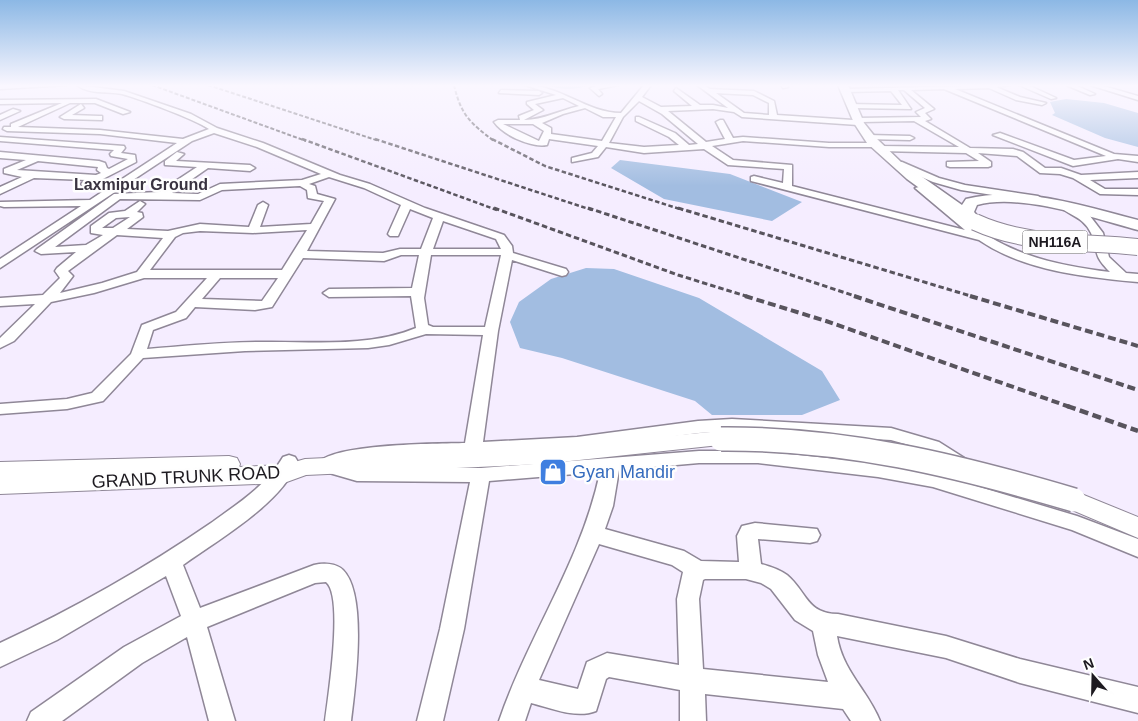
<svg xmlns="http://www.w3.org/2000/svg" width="1138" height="721" viewBox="0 0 1138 721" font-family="Helvetica,sans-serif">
  <rect width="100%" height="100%" fill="#f5edff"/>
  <path fill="#a2bde1" d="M1066,99L1104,103L1138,113V147L1105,138L1052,115L1055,113L1050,102Z
    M620,160L730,174L802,202L772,221L664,199L611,168Z
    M586,268L614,269L699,298L822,371L840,400L802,415H712L695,401L562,358L520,348L510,322L519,302L551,279Z"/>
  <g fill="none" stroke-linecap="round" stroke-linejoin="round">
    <path fill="#a2bde1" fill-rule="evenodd" d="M549,85H588C581,90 556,90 549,85Z"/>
    <g stroke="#8f8797" stroke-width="3">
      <path id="minor" d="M0,85H67L0,89Z
        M77,85L124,91L191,114L217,128L263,143L340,175L370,184L425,208L504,235L512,246L513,253L566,269L568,272L566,275L562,276L512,260L498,331L483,442L577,437L698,421L732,419L891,428L939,442L969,461L972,466L969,471L963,473L957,471L927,450L891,440L732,431L698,433L577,449L344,464L357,467L481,468L699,451H758L878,463L933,473L1077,516L1138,539V557L1072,530L933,487L878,477L758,463H699L619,470L613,506L605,529L684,551L701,561L739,562L737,536L742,526L755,523L817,529L820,535L817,541L810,543L758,539L761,564C769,566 780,570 787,575C807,592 807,614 838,614L946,636L1020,659L1138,687V713L1020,683L946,658L837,636C842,670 868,691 880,721H851L843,709L705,694L706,721H680V690L609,677L606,679L596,711C576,719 551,708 531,703L525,721H499C528,636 582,560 600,472L489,481L464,629L443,721H417L440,629L470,482L357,481L319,470L316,465C329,443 438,444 465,443L483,335L426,334L389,345L368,348L245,351L143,358L103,401L67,409L0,414V404L67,399L92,393L131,354L142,325L176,312L207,278H144L94,293L51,302L14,341L0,348V338L35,304L0,306V298L43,295L60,278L55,271L57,268L76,252L41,254L35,251L37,249L114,194L159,192L197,167L165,165V161L177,152L184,154L176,161L250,165L255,168L250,171L208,168L172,193L198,194L220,184L302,180L321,174L257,147L214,133L192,141L0,268V259L81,206L4,207L0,206V202L90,200L108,188L83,186L81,184L86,180L34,178L0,194V187L22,177L4,173V169L26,160L0,158V152L99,161L105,163L107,168L109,169L128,159L111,156L110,154L114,150L0,141V137L124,146L125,148L121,153L135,155L136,162L97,182L116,183L177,143L100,134L7,131L3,129L4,127H11V124L62,103L0,104V100L96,99L130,112L123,114L95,103H70L18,127L100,130L183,139L209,129C194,119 140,99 122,94C106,91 91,95 77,85ZM38,161L98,167L97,170L101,173L96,175L17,170ZM329,177L364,188L401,205L388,234L390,236H398L410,209L433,218L421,249H400L383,253L307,251L335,199L317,194L315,186L309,184ZM300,186L307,190L308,198L324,201L311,224L260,227L268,205L263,202L258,205L249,227L200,224L168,231L127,229L143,217L142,213L137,212L145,204L140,201L125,211L109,213L91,226V233L103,235L86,245L55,247L120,199L200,200L222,190ZM130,217L113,228H102L116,218ZM443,221L496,239L501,249H433ZM307,230L282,270H150L175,237L183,233L200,231L253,233ZM117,235L163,238L137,272L102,283L60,293L73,276L68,271ZM401,255H419L412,288L329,289L323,293L329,297L411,296L416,328C368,348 312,341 261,342C223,342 185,346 147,349L153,330L186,318L195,307L255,310L272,307L303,258L384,261ZM431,255H501L485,327H433L428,325L424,298ZM220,278H278L262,301L202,299ZM599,544L672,565L683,572L677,599L679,665L607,653L587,662L578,689L539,680ZM705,579H746L761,583L771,589L795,620L813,631L818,655L828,682L703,669L699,599L703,580Z
        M525,85C560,85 587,113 621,113L644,85H651L642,97L661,107L692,106L674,91L676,88L700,105H713L728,108L697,85H704L710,89L754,91L774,101L777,115L853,120L857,118L921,117L916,112L925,108L904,90H898L911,109L852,108L849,104L902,105L891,91L846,92L844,89L1011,85L996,87L1020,97L1046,103L1042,105L1016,100L989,88L955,89L1114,154L1138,156V162L1118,159L1073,166L993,135L1000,133L1074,160L1106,156L944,89L911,90L934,109L925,113L931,119L925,121L970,148L1013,149L1023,152L1045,168H1061L1081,175L1138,172V178L1090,180L1105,189H1138V195L1100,194L1073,178L1060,174L1040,173L1017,156L978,153L991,162V166L988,167H950L947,166V162L979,161L966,153L880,151L876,147H829L743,141L712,146L733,160L792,165V186L965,230L915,188L923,186C945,203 966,223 990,237C1026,259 1069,267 1110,272C1091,253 1100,253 1091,233C1083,216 1069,216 1058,205L1067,203L1090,216L1103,233L1109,257L1126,273L1138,274V282C1085,277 1024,271 979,240L751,181V177L754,176L783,183L784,169L728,165L704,149L644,153L606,147L598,157L572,162V158L592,153L598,146L549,139L547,145C531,148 503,135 494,122L498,120H520L519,116L534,110L527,104V102L556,95ZM716,93L753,95L769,103V115L744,113ZM563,98L579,106C561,110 543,120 524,120L543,110L535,104ZM639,101L662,114L698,144L689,145L675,133L639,117H636V121L669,137L679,145L644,147L609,143L623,117ZM585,108L603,117H616L602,141L551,134V128L542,123L563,114ZM713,109L734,112L742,117L858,125L861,122L914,121L959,147L880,146L876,143H829L743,137L733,138L723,120H720L716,122L725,139L706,142L668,111ZM503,124H533L544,131L539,141Z
        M600,85H618L598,89L602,94L599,96L590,88Z
        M781,85H787L788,87L783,88Z
        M1019,85H1028L1056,98L1051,99Z
        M1066,85H1075L1095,94L1090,95Z
        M1090,85H1100L1138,96V100Z
        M501,90L539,91L542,93L539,95L499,93Z
        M81,104L84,108L72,115L99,116H102V120L64,119L60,117Z
        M13,109L20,111L0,120V115Z
        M868,135L910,136L914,138L910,140L865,139V135Z
        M896,162H902L939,178L965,185L1038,196L1043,199L1038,202L961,190L933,182L896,166Z
        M289,455L295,457L298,462C281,504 219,539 183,565L200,608L314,565C323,563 336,563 343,570C368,595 355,687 351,721H325C328,697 344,596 326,582L315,583L207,627L235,721H209L187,637L142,663L62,721H27L31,712L124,647L181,616L166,576L57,640L0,667V643C73,609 144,569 211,523C237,504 266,486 283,457Z"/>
    </g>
    <g stroke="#8f8797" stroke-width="2">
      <path id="major" d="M721,431L729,434L732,439L729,444L542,464L306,475L284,483L0,494V462L229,456L237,458L240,464L239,467L284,465L305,459L542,448Z
        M1074,491L1138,517V538L1065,507L1062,500L1065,493Z"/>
    </g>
    <g stroke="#8f8797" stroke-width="3">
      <path id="highway" d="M838,85H848L864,123L876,138L901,162L962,205L966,199C1022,185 1084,206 1138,220V230C1093,218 1021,193 977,205L974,212L983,222L975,227L970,225L907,179L867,143L854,123Z"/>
    </g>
    <use href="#minor" fill="#fff" fill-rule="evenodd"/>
    <use href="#major" fill="#fff" fill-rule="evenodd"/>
    <use href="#highway" fill="#fff" fill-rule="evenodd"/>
    <path stroke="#58545d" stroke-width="2" stroke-dasharray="4 2" stroke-linecap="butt" d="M152,85L306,141
      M208,85L379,141
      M454,85C461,115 470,123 494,141"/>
    <path stroke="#58545d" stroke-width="2.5" stroke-dasharray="4.5 2.5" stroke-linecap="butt" d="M302,139L497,210
      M375,139L592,210
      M492,139L545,166L683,210"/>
    <path stroke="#58545d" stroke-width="3" stroke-dasharray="5.5 3" stroke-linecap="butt" d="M494,208L678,275L749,297
      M588,208L858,297
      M678,208L974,297"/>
    <path stroke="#58545d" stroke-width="4" stroke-dasharray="8 4" stroke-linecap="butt" d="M745,296L826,321L1070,407
      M854,296L1138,390
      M970,296L1138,346"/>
    <path stroke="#58545d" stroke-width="4.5" stroke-dasharray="9 4.5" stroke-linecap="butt" d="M1067,406L1138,431"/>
    <g stroke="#8f8797" stroke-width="26" stroke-linecap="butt">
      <path id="major-bridge" d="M721,439C845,438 956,465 1074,500"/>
    </g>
    <g stroke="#8f8797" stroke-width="18" stroke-linecap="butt">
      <path id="highway-bridge" d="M975,222C1027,246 1082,241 1138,247"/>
    </g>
    <use href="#major-bridge" stroke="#fff" stroke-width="23"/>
    <use href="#highway-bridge" stroke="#fff" stroke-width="16"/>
  </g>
  <linearGradient id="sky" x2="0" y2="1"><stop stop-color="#8cb8e5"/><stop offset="0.46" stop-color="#faf7ff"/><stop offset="1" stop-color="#faf7ff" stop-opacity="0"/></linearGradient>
  <rect width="1138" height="186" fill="url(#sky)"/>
  <defs>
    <g id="shop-square" transform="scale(1.4375)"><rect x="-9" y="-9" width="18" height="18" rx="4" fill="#3f7fe0" stroke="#fefefe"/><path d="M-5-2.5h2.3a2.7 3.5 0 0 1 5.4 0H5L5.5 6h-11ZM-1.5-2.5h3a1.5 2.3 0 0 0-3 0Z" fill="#fff"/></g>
  </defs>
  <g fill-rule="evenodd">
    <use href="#shop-square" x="553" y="472"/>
  </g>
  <g text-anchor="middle" stroke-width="5" stroke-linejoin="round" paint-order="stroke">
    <rect fill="#fefefe" stroke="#605e63" stroke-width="1" x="1022.5" y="230.5" width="65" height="23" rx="4"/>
    <g font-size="14" font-weight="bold" fill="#1d1a20">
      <text x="1055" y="247">NH116A</text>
    </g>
    <g font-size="16" font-weight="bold" fill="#393340" stroke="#fefefe">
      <text x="141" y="190">Laxmipur Ground</text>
    </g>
    <g font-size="18" fill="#366cbe" stroke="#fefefe" text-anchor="start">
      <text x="572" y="478">Gyan Mandir</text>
    </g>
    <g font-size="18" fill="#1d1a20" stroke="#fefefe">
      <text transform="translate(186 477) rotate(-3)" y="6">GRAND TRUNK ROAD</text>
    </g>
  </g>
  <g transform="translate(1093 676) rotate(340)" stroke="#fefefe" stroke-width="4" paint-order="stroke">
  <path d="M0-4L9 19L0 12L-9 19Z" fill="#1d1a20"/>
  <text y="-8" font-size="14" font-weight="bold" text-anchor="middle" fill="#1d1a20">N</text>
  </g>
</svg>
